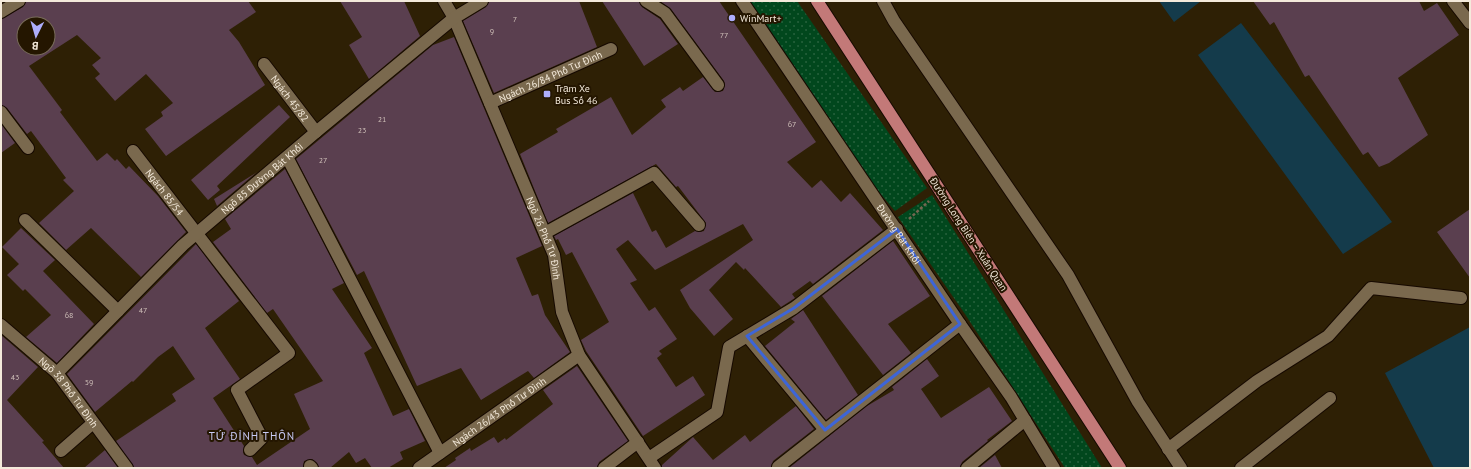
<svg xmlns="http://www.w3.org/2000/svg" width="1471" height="469" viewBox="0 0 1471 469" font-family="'PT Sans',sans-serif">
  <defs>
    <pattern id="grass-dots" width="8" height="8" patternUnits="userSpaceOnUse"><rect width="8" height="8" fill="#01471d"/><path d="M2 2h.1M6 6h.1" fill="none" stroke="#27623d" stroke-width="1.8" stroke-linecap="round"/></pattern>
  </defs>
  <rect width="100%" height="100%" fill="#2e2005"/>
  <path fill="url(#grass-dots)" d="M747,1H797L927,188L895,211L878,191Z
    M932,195L1102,468H1065L965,314L898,217Z"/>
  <path fill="#143b4b" d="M1159,1H1201L1174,22Z
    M1241,23L1392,222L1343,254L1198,55Z
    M1470,327V468H1434L1385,373Z"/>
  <path fill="#5a3f4f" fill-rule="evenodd" d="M26,1H248L256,12L229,30L239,42L265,85L166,156L145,129L163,116L161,112L173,103L146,74L115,101L95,78L100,74L92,65L101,58L77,35L29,66L62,110L60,112L97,161L107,153L115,161L117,159L126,169L129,166L158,196L186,232L141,277L91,228L66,250L39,223L74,191L63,180L66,178L31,131L27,134L7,108L1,105V19L23,7ZM24,24H48V48H24Z
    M340,1H404L420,36L369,79L349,45L362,37Z
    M489,1H579L597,47L494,93L463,21L486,7Z
    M602,1H639L642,7L660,19L678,44L644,66Z
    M660,1H719L816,142L787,162L812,188L821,180L841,202L850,193L883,230L813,284L810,281L792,294L795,298L781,307L745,268L744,270L736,262L709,290L733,319L714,336L690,308L680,290L753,240L743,224L655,270L628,240L616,249L637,280L630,283L649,311L655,307L677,339L659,351L662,354L657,358L676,387L693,376L705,395L643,436L586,351L581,340L609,322L572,252L566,255L558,239L556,240L554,236L633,193L652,232L656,230L666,248L695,231L700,232L704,231L706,223L678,186L676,187L656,164L548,223L520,154L558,132L556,129L611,97L632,135L666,107L661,100L680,87L683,91L703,77L715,92L723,91L725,85L724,81L671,9Z
    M1253,1H1419L1424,11L1437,3L1459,35L1398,78L1428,135L1389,163L1379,167L1368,152L1363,155L1309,75L1305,77L1274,22L1270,25Z
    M454,37L542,246L516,258L532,296L538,294L545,315L570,352L534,378L528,371L481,400L461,368L417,386L364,271L357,275L296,159L433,45Z
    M279,105L290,117L217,186L220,190L208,200L191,180Z
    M1,124L15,143L1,153Z
    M285,169L344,283L332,289L372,348L364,353L393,416L409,409L425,441L400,452L403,459L388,468H372L365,458L356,463L349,452L330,468H319L317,463L312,459L304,461L303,468H134L116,441L176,401L172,394L195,379L173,346L158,357L133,382L132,381L95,412L67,374L196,244L239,301L205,328L240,379L213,398L244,446L243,452L244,455L252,457L257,465L310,429L294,394L323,381L273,309L267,313L213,242L231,229L225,219Z
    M257,172L217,206L214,199Z
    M1470,209V278L1437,232Z
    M21,228L55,260L43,271L94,324L57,363L26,337L51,315L25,289L23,291L7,275L19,264L2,247Z
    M893,241L930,296L888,324L911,353L883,375L822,296Z
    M803,310L858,395L826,420L765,346L795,322L791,319Z
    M1,335L38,367L7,400L44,441L42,442L64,468H1Z
    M927,359L939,376L921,389L941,418L989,387L1012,421L987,440L988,441L962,462L960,468H789L867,406L894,390L892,387Z
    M577,366L628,441L599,462L597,468H444L456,460L455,458L470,448L471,451L494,437L498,443L505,438L506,440L553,404L543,390Z
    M796,406L814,429L773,461L771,468H662V465L693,437L713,460L745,435L750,442Z
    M105,450L118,468H84Z
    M995,455L1002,468H979Z"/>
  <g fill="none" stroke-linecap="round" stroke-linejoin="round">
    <g stroke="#160900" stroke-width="14">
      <g id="minor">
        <path id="s1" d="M444,1L454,18L554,255L562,312L579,355L655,468"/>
        <path d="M646,1L665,13L718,85"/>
        <path id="s2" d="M742,1L960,324L1011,397L1054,468"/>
        <path d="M883,1L894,21L1068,275L1138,402L1181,468"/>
        <path d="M1453,1L1470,23"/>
        <path d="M1,12L19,1"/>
        <path id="s3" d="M264,64L316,132"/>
        <path id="s4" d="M490,103L611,49"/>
        <path d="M1,112L28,148"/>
        <path id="s5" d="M133,151L289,353L237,390L262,438L250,450"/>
        <path d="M287,157L440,453"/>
        <path d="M25,220L118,311"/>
        <path d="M545,233L654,173L699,225"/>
        <path id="s6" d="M1,325L57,373L127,468"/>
        <path d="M747,336L825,430"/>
        <path id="s7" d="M57,373L183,245L316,132L454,18L482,1"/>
        <path d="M1168,449L1257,381L1328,336L1371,288L1461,298"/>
        <path d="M61,451L93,423"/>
        <path d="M649,458L717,412L729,347L794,308L897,229"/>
        <path d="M310,466L312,468"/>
        <path d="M778,467L960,324"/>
        <path id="s8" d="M419,468L579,355"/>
        <path d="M604,468L638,442"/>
        <path d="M967,468L1025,420"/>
        <path d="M1241,468L1330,398"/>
      </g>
    </g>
    <g stroke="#160900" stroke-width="14">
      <path id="major" d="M817,1L1120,468"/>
    </g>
    <path stroke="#746751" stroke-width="2.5" stroke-dasharray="3 2" stroke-linecap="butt" d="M909,219L929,201"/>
    <use href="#minor" stroke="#7a694e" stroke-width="12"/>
    <use href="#major" stroke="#c37978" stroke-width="12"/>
  </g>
  <path fill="none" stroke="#3d65d8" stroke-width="3" stroke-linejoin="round" d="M897,229L960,324L825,430L747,336L794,308Z"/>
  <g fill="#aeaefb" stroke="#241600" stroke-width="1.5">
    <circle cx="732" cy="18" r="4"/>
    <rect x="543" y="90" width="8" height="8" rx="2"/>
  </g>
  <g text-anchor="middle" stroke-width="4" stroke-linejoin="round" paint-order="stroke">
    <g font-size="8" fill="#cebfb8">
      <text x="515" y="22">7</text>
      <text x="492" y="34">9</text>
      <text x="724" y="38">77</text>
      <text x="382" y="122">21</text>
      <text x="792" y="127">67</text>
      <text x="362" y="133">23</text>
      <text x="323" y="163">27</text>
      <text x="143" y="313">47</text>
      <text x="69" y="318">68</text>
      <text x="15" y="380">43</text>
      <text x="89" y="385">59</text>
    </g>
    <g font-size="10" fill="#f4eadb" stroke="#241600" text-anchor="start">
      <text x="740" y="22">WinMart+</text>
      <text x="555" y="92">Trạm Xe<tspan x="555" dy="12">Bus Số 46</tspan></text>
    </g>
    <g font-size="10" fill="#f4eadb" stroke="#241600">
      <text dy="4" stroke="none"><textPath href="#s4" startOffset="66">Ngách 26/84 Phố Tư Đình</textPath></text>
      <text dy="4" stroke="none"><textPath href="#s3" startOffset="43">Ngách 45/82</textPath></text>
      <text dy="4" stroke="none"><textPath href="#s7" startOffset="283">Ngõ 85 Đường Bát Khối</textPath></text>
      <text dy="4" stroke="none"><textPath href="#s5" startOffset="52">Ngách 85/54</textPath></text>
      <text dy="4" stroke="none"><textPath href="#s2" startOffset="281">Đường Bát Khối</textPath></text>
      <text transform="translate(969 234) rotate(57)" y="4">Đường Long Biên – Xuân Quan</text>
      <text dy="4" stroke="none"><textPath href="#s1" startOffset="258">Ngõ 26 Phố Tư Đình</textPath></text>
      <text dy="4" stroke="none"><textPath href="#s6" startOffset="96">Ngõ 38 Phố Tư Đình</textPath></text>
      <text dy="4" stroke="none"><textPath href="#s8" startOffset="98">Ngách 26/43 Phố Tư Đình</textPath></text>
    </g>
    <g font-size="11" letter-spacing="1" fill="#c9cbf6" stroke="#241600">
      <text x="252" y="440">TỨ ĐỈNH THÔN</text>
    </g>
  </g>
  <rect width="1471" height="469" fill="none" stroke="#f4eadb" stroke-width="4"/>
  <g transform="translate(36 36) rotate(185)"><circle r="19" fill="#241600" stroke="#776b58"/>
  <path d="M0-3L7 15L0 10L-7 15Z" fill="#aeaefb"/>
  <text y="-6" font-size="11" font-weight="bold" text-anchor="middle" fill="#f4eadb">B</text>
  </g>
</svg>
